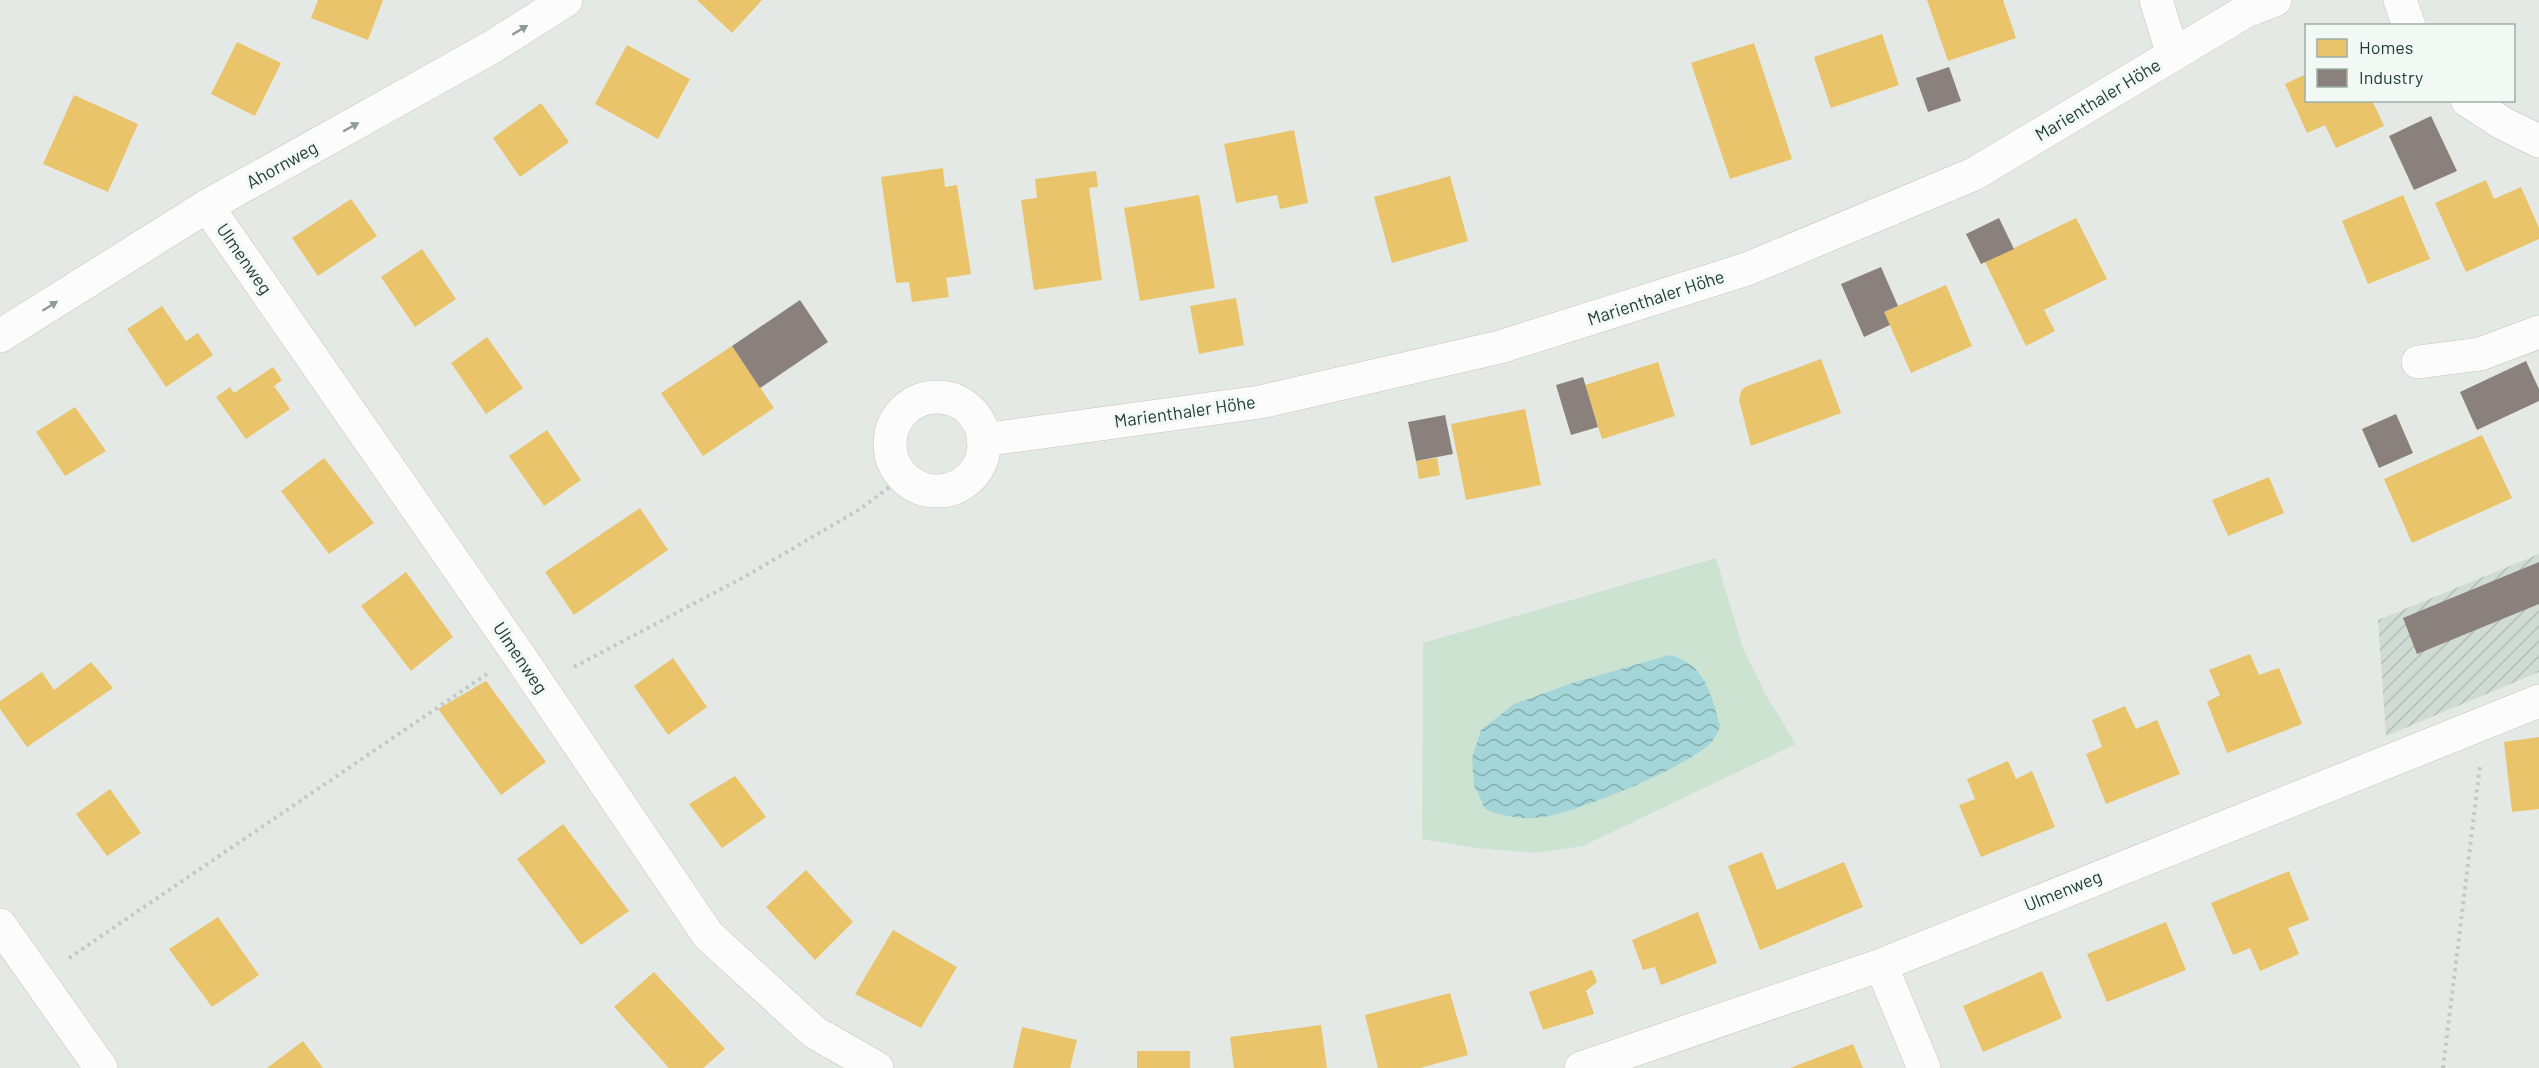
<svg xmlns="http://www.w3.org/2000/svg" width="2539" height="1068" viewBox="0 0 2539 1068" font-family="Barlow,sans-serif">
  <defs>
    <pattern id="industrial-furrows" width="10" height="10" patternUnits="userSpaceOnUse" patternTransform="scale(1.5)"><rect width="10" height="10" fill="#d1dbd6"/><path d="M-1 1l2-2M0 10L10 0M9 11l2-2" fill="none" stroke="#b3bdb8"/></pattern>
    <pattern id="water-waves" width="16" height="10" patternUnits="userSpaceOnUse" patternTransform="scale(1.5)"><rect width="16" height="10" fill="#a4d5d9"/><path d="M0 5q4-4 8 0t8 0" fill="none" stroke="#85aeb1"/></pattern>
  </defs>
  <rect width="100%" height="100%" fill="#e4e9e6"/>
  <path fill="url(#industrial-furrows)" d="M2539,554V672L2386,736L2378,620Z"/>
  <path fill="#cde3d2" d="M1716,558L1743,648L1767,697L1796,744L1583,846L1535,853L1477,848L1422,839L1423,643Z"/>
  <path fill="url(#water-waves)" d="M1669,655C1705,663 1711,694 1720,726C1719,730 1717,735 1714,739C1695,765 1577,812 1544,817C1523,820 1504,817 1485,809L1474,785L1472,758L1481,730L1514,704L1572,683Z"/>
  <path fill="#e9c46a" d="M318,0H383L368,40L311,18Z
    M697,0H762L732,33Z
    M1927,0H2003L2016,38L1948,61Z
    M1882,34L1899,85L1831,108L1814,57Z
    M237,42L281,63L255,116L211,94Z
    M1754,43L1792,159L1730,179L1691,63Z
    M627,45L690,79L658,139L595,104Z
    M2306,74V100H2372L2384,126L2336,148L2325,125L2307,133L2285,84Z
    M74,95L138,124L108,192L43,164Z
    M541,103L569,142L520,177L493,138Z
    M1294,130L1308,203L1280,209L1277,195L1236,203L1224,144Z
    M943,168L945,187L957,185L971,274L946,278L949,297L912,302L909,282L896,283L881,177Z
    M1096,171L1098,187L1089,188L1102,280L1034,290L1021,200L1037,198L1035,179Z
    M1450,176L1468,241L1392,263L1374,197Z
    M2486,180L2494,199L2521,187L2539,228V239L2466,272L2435,203Z
    M1199,195L1215,288L1140,301L1124,208Z
    M2403,195L2430,259L2368,284L2342,221Z
    M351,199L377,236L318,276L292,238Z
    M2076,218L2107,279L2044,310L2055,331L2026,346L1985,262Z
    M422,249L456,299L415,327L381,277Z
    M1946,285L1972,346L1911,373L1884,312Z
    M1236,298L1244,345L1199,354L1190,306Z
    M162,306L186,341L198,333L213,355L166,387L127,329Z
    M487,337L523,388L486,414L451,363Z
    M732,346L774,408L703,456L661,393Z
    M1821,359L1841,413L1751,446L1739,400L1741,391L1745,387Z
    M1658,362L1675,416L1602,439L1585,385Z
    M273,367L282,380L274,386L290,409L246,439L216,397L230,387L234,393Z
    M75,407L106,451L65,476L36,432Z
    M1525,409L1541,485L1466,500L1451,424Z
    M547,430L581,480L544,506L509,456Z
    M2482,435L2512,498L2412,543L2384,479Z
    M324,458L374,523L329,554L281,491Z
    M1437,458L1440,475L1419,479L1416,461Z
    M2269,477L2284,513L2228,536L2212,500Z
    M640,508L668,550L574,615L545,572Z
    M406,572L453,637L411,671L361,606Z
    M2250,654L2259,675L2279,668L2302,724L2227,753L2207,702L2220,695L2209,670Z
    M673,658L707,707L668,735L634,686Z
    M91,662L113,688L27,747L0,709V701L42,672L54,690Z
    M486,681L546,762L501,795L438,709Z
    M2125,706L2136,729L2157,720L2180,774L2106,804L2086,754L2102,747L2092,720Z
    M2539,737V809L2512,812L2504,742Z
    M2008,761L2016,779L2032,771L2055,827L1981,857L1959,805L1975,799L1967,779Z
    M735,776L766,817L722,848L689,804Z
    M110,789L141,833L107,856L76,814Z
    M563,824L629,911L581,945L517,859Z
    M1762,852L1777,890L1844,862L1863,907L1760,950L1728,866Z
    M806,870L853,922L815,960L766,907Z
    M2289,871L2309,920L2288,928L2299,954L2260,971L2250,948L2233,955L2211,903Z
    M1698,912L1717,963L1661,985L1655,967L1643,970L1632,940Z
    M218,917L259,975L212,1007L169,949Z
    M2166,922L2186,970L2107,1002L2087,954Z
    M893,930L957,967L921,1028L855,994Z
    M1592,970L1597,982L1586,991L1594,1014L1543,1030L1529,992Z
    M2042,971L2062,1018L1983,1052L1963,1006Z
    M654,972L725,1049L703,1068H669L614,1007Z
    M1450,993L1468,1055L1420,1068H1378L1365,1015Z
    M1321,1025L1327,1068H1234L1230,1037Z
    M1022,1027L1077,1040L1070,1068H1013Z
    M303,1041L323,1068H267Z
    M1853,1044L1863,1068H1790Z
    M1137,1051H1190V1068H1137Z"/>
  <path fill="#8a817c" d="M1949,67L1961,101L1928,112L1916,78Z
    M2431,116L2457,171L2414,190L2389,136Z
    M1999,218L2014,249L1981,264L1966,234Z
    M1881,267L1898,306L1884,312L1890,325L1864,337L1841,284Z
    M800,300L828,342L760,388L732,346Z
    M2526,361L2539,389V401L2477,430L2460,392Z
    M1583,377L1598,427L1571,435L1556,385Z
    M2396,414L2413,453L2379,468L2362,429Z
    M1445,415L1453,454L1416,461L1408,422Z
    M2539,562V604L2417,654L2403,618Z"/>
  <g fill="none" stroke-linecap="round" stroke-linejoin="round">
    <g stroke="#c1c6c3" stroke-width="34">
      <path id="minor" d="M2156,0L2173,55
        M2400,0L2409,26
        M2467,100L2502,123L2539,141
        M207,206L518,654L708,935L814,1032L877,1068
        M0,336L207,206L492,47L566,0
        M2418,362L2480,354L2539,332
        M890 444a47 47 0 1 1 94 0a47 47 0 1 1-94 0Z
        M983,440L1260,402L1500,347L1747,269L1974,174L2246,11L2275,0
        M0,925L101,1068
        M1881,965L1924,1068
        M1581,1068L1881,965L2539,701"/>
    </g>
    <path stroke="#c1c9c6" stroke-width="4" stroke-dasharray="3 4.5" stroke-linecap="butt" d="M574,667L746,576L860,509L903,477
      M69,958L487,674
      M2443,1068L2480,766"/>
    <use href="#minor" stroke="#fbfcfb" stroke-width="33"/>
  </g>
  <defs><path id="oneway-solid" d="M-6-.8H1V-3.2L6.5 0L1 3.2V.8H-6Z" transform="scale(1.5)"/></defs>
  <g fill="#8e9c98">
    <use href="#oneway-solid" transform="translate(520 30) rotate(-31)"/>
    <use href="#oneway-solid" transform="translate(351 127) rotate(-29)"/>
    <use href="#oneway-solid" transform="translate(50 306) rotate(-32)"/>
  </g>
  <g text-anchor="middle" stroke-width="6" stroke-linejoin="round" paint-order="stroke">
    <g font-size="18" fill="#213d34" stroke="#f2f9f5">
      <text transform="translate(2098 100) rotate(-31)" y="6">Marienthaler Höhe</text>
      <text transform="translate(282 165) rotate(-29)" y="6">Ahornweg</text>
      <text transform="translate(244 259) rotate(55)" y="6">Ulmenweg</text>
      <text transform="translate(1656 298) rotate(-18)" y="6">Marienthaler Höhe</text>
      <text transform="translate(1185 412) rotate(-8)" y="6">Marienthaler Höhe</text>
      <text transform="translate(520 658) rotate(56)" y="6">Ulmenweg</text>
      <text transform="translate(2063 891) rotate(-22)" y="6">Ulmenweg</text>
    </g>
  </g>
  <rect x="2305" y="24" width="210" height="78" fill="#f2f9f5" stroke="#9eaea8" stroke-width="1.5"/>
  <rect x="2317" y="39" width="30" height="18" fill="#e9c46a" stroke="#9eaea8" stroke-width="1.5"/>
  <text x="2359" y="54" font-size="18" fill="#213d34">Homes</text>
  <rect x="2317" y="69" width="30" height="18" fill="#8a817c" stroke="#9eaea8" stroke-width="1.5"/>
  <text x="2359" y="84" font-size="18" fill="#213d34">Industry</text>
</svg>
